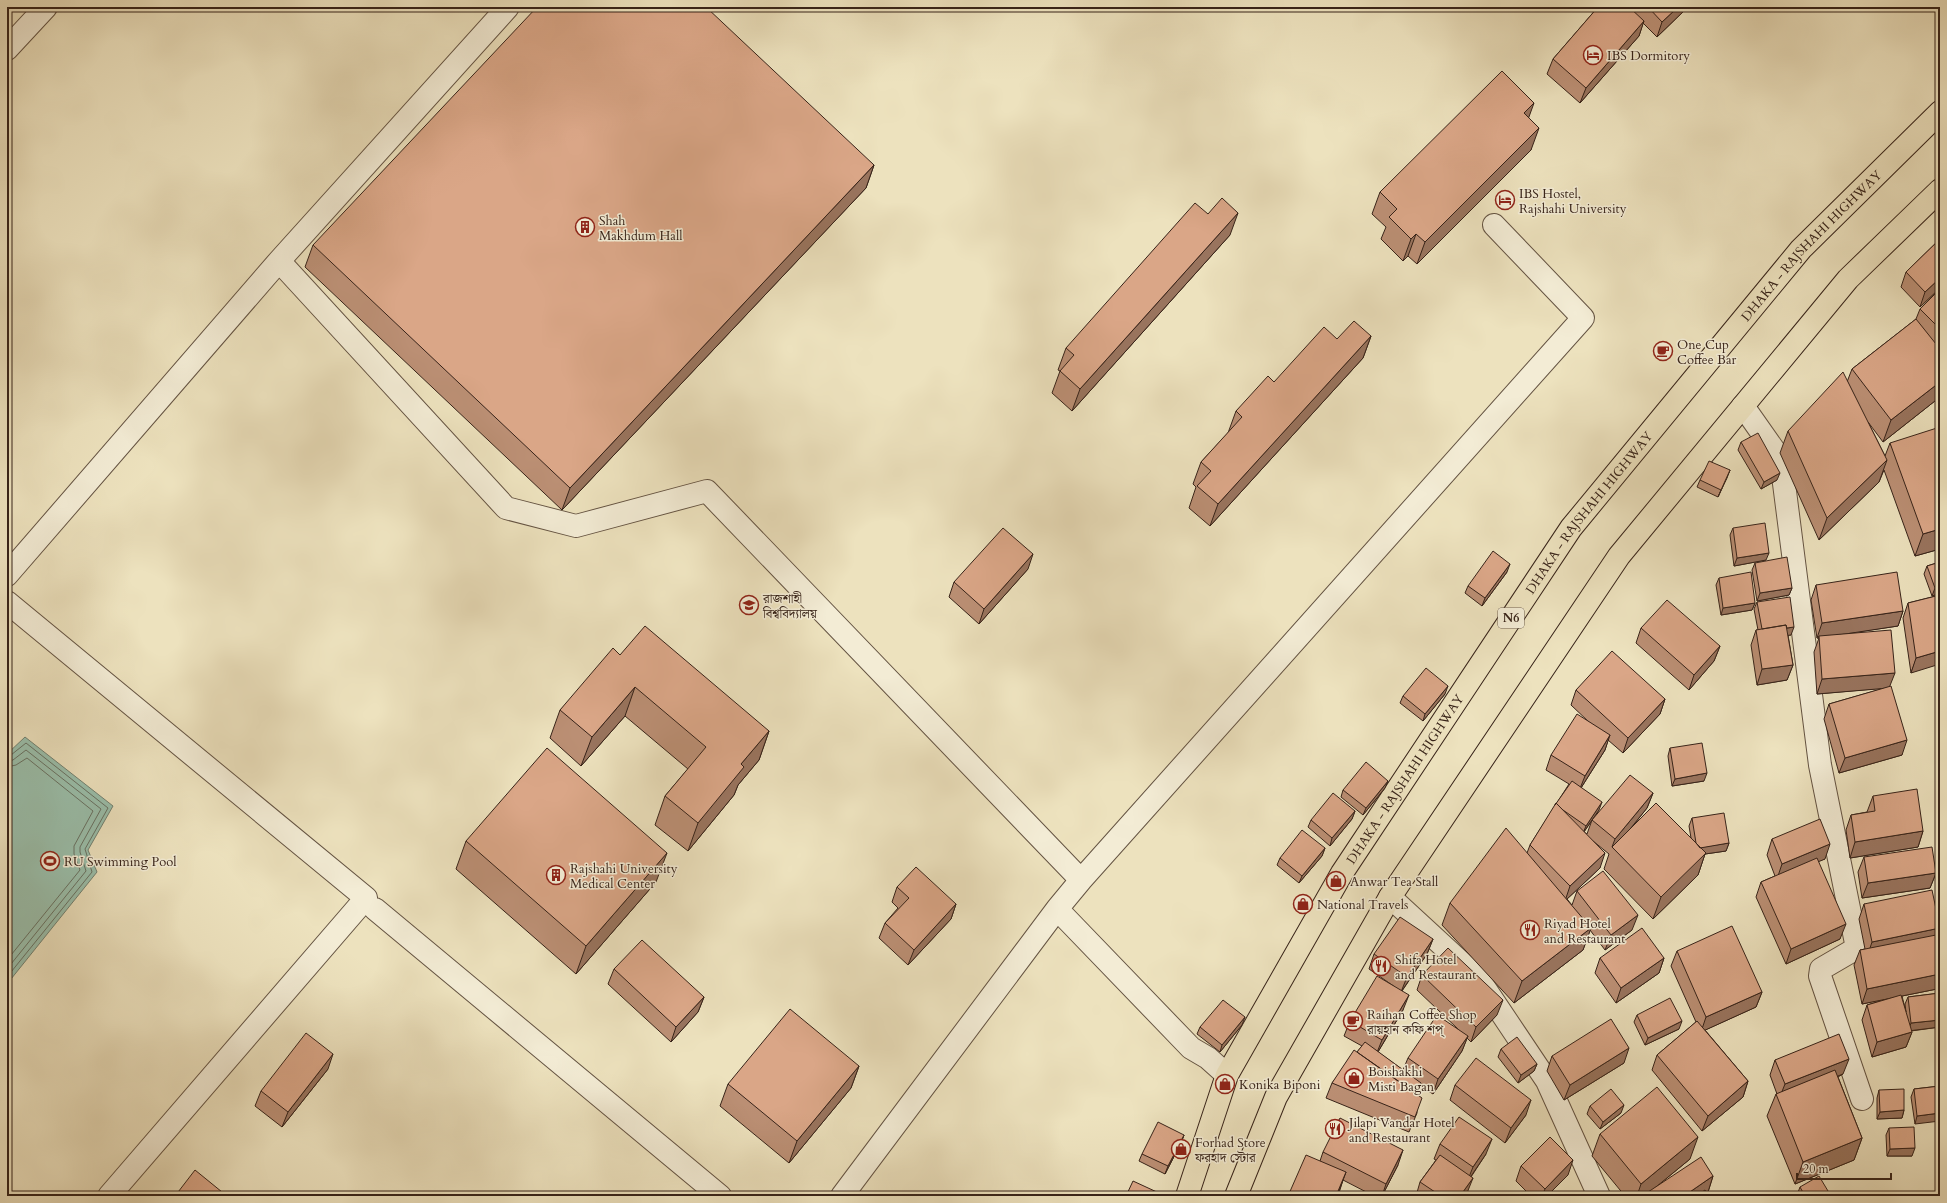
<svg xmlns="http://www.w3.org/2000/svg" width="1947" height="1203" viewBox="0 0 1947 1203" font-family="Cardo,'Noto Serif Bengali',serif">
  <rect width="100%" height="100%" fill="#ede2be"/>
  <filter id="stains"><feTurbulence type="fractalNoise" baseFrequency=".005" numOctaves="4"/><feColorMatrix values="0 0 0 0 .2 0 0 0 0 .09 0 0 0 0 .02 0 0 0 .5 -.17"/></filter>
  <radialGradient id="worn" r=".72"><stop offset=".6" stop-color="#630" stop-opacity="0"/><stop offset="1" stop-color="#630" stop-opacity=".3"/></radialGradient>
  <path fill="#9abfab" stroke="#728171" d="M25,737L113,806L88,850L97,872L7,984V754Z"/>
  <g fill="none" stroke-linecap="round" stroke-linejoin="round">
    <path stroke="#687162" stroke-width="1" d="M7,756L11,755L26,743L108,808L85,849L92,872L7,977
      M7,761L13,760L26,750L101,809L80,847V852L86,871L7,969
      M7,767L16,765L27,758L93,811L74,846V854L80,870L7,960"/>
    <g stroke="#645342" stroke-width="24">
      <path id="minor" d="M7,49L46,7
        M279,261L506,508L576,526L707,491L1081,880L1057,909
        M1743,406L1781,460L1820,765L1857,948L1821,969L1820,976L1862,1099
        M7,575L279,261L508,7
        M7,602L366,898L109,1196
        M1081,880L1583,318L1494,225
        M1390,897L1478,978L1547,1081L1599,1196
        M375,909L720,1196
        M842,1196L1057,909L1191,1048L1208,1058L1227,1075"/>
    </g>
    <g stroke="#372319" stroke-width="24">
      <g id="highway">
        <path id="s1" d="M1187,1196L1227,1075L1342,873L1571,528L1801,249L1940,112"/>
        <path d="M1236,1196L1276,1097L1390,897L1619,556L1848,279L1940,190"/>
      </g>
    </g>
    <use href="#minor" stroke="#f3ecd5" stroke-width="22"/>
    <use href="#highway" stroke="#ede2be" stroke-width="22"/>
  </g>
  <path fill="#bb8f74" stroke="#372319" d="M1598,7H1688L1657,37L1643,23L1639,36L1580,103L1547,74L1553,59Z
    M1529,118L1531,150L1417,264L1408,256L1403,261L1381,239L1386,227L1372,214L1380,192Z
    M874,165L866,188L562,510L305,267L313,245Z
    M1230,235L1072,411L1052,393L1060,371L1058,370L1066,348Z
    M1940,239V288L1920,307L1901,287L1906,272Z
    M1940,289V397L1883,442L1868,422L1885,456L1890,443L1940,549L1915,556L1884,470L1879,482L1819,540L1780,453L1788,431L1847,382L1852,369L1916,319L1920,309Z
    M1371,336L1363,358L1210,526L1189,508L1196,487L1193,484L1201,462L1228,433L1236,411L1274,382L1337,339Z
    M1741,442L1777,480L1761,489L1738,450Z
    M1730,470L1718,497L1697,487L1700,480Z
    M1733,528L1766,560L1734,566L1730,535Z
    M1940,562V593L1932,596L1924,574L1927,566Z
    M1755,563L1792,588L1789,595L1757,601L1752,570Z
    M1028,569L979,624L949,597L954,582Z
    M1507,572L1482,606L1465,593L1468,586Z
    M1719,578L1755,603L1752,610L1721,615L1716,585Z
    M1816,585L1903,611L1898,626L1837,635L1889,687L1902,755L1839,773L1824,719L1829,704L1885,688L1817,694L1814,652L1819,638H1817L1811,600Z
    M1940,595L1911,673L1903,618L1908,603Z
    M1757,602L1791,635H1788L1793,665L1787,680L1757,685L1751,645L1756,630H1758L1754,609Z
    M1641,628L1720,646L1714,661L1689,690L1636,643Z
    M620,655L769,731L759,760L738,785L734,795L688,851L655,825L665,796L688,769L625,716L581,766L550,738L560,710Z
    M1576,690L1665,699L1660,714L1623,753L1608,740L1605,750L1581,788L1599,810L1584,832L1587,834L1592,820L1653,793L1647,808L1632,827L1691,838L1689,826L1692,818L1729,843L1726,851L1705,854L1698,875L1653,919L1604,869L1609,854L1593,841L1600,868L1567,899L1572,905L1577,891L1632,930L1605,950L1590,930L1583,950L1514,1003L1442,925L1450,903L1527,853L1530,845L1569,784L1546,770L1551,755L1590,723L1571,705Z
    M1445,694L1423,721L1400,703L1403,696Z
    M1670,748L1704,781L1672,786L1668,756Z
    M1385,788L1363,815L1341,797L1343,790Z
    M1873,796L1923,831L1918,847L1850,858L1846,830L1851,815L1867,812Z
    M1355,811L1352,819L1330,846L1308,827L1311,820Z
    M1772,839L1825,859L1818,861L1840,939L1786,964L1756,897L1761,882L1775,876L1767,855Z
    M466,841L656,882L576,974L456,869Z
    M1325,848L1322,856L1299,883L1277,865L1280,858Z
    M1864,857L1936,873L1930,888L1862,898L1858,872Z
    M897,887L956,904L951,919L908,965L879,938L885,923L898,908L892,902Z
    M1864,904L1940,928L1936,938L1940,959V982L1937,989L1902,996L1906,1012L1905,1004L1908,997L1940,993V1027L1911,1031L1912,1032L1906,1047L1872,1057L1862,1020L1867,1005L1890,998L1862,1004L1854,965L1860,950L1865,949L1859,919Z
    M1433,939L1427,954L1402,991L1403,1010L1378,1052L1403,1070L1408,1058L1458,1029L1417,990L1422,975L1497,1015L1471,1042L1467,1038L1462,1051L1433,1094L1420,1086L1418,1091L1416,1094L1417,1113L1409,1132L1326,1098L1332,1083L1362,1046L1344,1036L1350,1021L1395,987L1369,969L1374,954Z
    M1677,951L1762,992L1756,1007L1705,1030L1748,1081L1743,1097L1702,1131L1652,1070L1657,1055L1696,1022L1671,966Z
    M1600,958H1664L1659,973L1616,1003L1595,973Z
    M614,969L704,997L698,1012L671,1042L608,984Z
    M1637,1015L1679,1029L1645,1045L1634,1022Z
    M1242,1025L1220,1052L1197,1034L1200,1027Z
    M1501,1049L1537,1064L1534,1071L1518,1083L1498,1057Z
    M1552,1056L1624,1063L1564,1100L1547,1071Z
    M1775,1060L1843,1074L1838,1077L1862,1138L1854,1160L1795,1184L1767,1116L1776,1094H1777L1770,1075Z
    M859,1066L851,1088L789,1163L720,1106L728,1084Z
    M328,1069L282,1127L255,1106L261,1091Z
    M1455,1085L1526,1115L1505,1143L1450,1100Z
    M1940,1086L1915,1124L1911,1097L1914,1089Z
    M1879,1090L1904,1110L1902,1118L1877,1119V1098Z
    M1590,1106L1621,1113L1600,1129L1587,1114Z
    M1889,1128L1912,1156H1887L1886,1135Z
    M1600,1134L1690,1159L1656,1187L1713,1176L1708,1192H1707L1709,1196H1625L1592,1156Z
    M1184,1135L1181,1143L1165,1174L1139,1161L1142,1154Z
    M1440,1144L1486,1154L1471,1177L1467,1193L1465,1196H1416L1420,1182L1436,1160L1434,1159Z
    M1323,1152L1398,1165L1382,1196H1374L1343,1180L1338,1196L1320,1161Z
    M1521,1166L1568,1175L1547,1196H1531L1516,1181Z
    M1800,1187L1831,1196H1798L1797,1195Z"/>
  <path fill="#99745e" stroke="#372319" d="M1678,7H1688L1657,37L1662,22Z
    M1644,21L1639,36L1580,103L1586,88Z
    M1534,103L1526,125L1524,113Z
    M1539,128L1531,150L1417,264L1425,242Z
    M874,165L866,188L562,510L570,488Z
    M1238,213L1230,235L1072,411L1080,389Z
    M1416,234L1408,256L1403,261L1411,239Z
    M1940,278V288L1920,307L1925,292Z
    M1371,336L1363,358L1210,526L1218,504Z
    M1940,382V397L1883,442L1891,420Z
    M1887,460L1879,482L1819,540L1827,518Z
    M1730,470L1727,478L1718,497L1721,490Z
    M1780,473L1777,480L1761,489L1764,482Z
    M1940,529V549L1915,556L1923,534Z
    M1769,553L1766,560L1734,566L1737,558Z
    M1033,554L1028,569L979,624L984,609Z
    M1510,564L1507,572L1482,606L1485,598Z
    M1940,586V593L1932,596L1935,588Z
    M1792,588L1789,595L1757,601L1760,593Z
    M1755,603L1752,610L1721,615L1723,608Z
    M1903,611L1898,626L1819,638V636V638H1817L1822,623Z
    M1794,627L1791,635L1759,639L1762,632Z
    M1720,646L1714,661L1689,690L1694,675Z
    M1940,651V664L1911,673L1916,658Z
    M1793,665L1787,680L1757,685L1762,669Z
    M1895,673L1889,688L1817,694L1822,679Z
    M1448,686L1445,694L1423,721L1425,714Z
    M635,687L625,716L581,766L592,737Z
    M1665,699L1660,714L1623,753L1628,738Z
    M769,731L759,760L738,785L734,795L688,851L698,823L741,764Z
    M1610,735L1605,750L1579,791L1585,776Z
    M1907,740L1902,755L1839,773L1845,758Z
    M1707,773L1704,781L1672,786L1675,779Z
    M1388,781L1385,788L1363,815L1366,808Z
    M1653,793L1647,808L1614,849L1612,847L1615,839Z
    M1602,802L1599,810L1583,833L1586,826Z
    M1355,811L1352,819L1330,846L1332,838Z
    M1923,831L1918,847L1850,858L1855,842Z
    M1729,843L1726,851L1705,854L1698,875L1653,919L1661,897L1696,848Z
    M1830,844L1825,859L1777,879L1782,864Z
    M1325,848L1322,856L1299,883L1302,876Z
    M667,853L656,882L576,974L586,946Z
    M1605,853L1600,868L1565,901L1570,886Z
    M1936,873L1930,888L1862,898L1868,883Z
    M956,904L951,919L908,965L914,950Z
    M1638,915L1632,930L1605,950L1611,935Z
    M1846,924L1840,939L1786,964L1791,949Z
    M1591,928L1583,950L1514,1003L1522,981Z
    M1940,928L1934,943L1867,957L1872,942Z
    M1433,939L1427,954L1401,992L1407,977Z
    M1664,958L1659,973L1616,1003L1621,988Z
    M1940,974V982L1937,989L1862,1004L1867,989Z
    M1762,992L1756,1007L1701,1032L1706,1017Z
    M1409,995L1403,1010L1376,1055L1382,1040Z
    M704,997L698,1012L671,1042L676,1027Z
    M1503,1000L1497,1015L1471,1042L1476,1027Z
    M1245,1017L1242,1025L1220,1052L1222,1045Z
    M1940,1020V1027L1908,1031L1911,1023Z
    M1682,1021L1679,1029L1645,1045L1648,1038Z
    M1912,1032L1906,1047L1872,1057L1877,1042Z
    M1468,1036L1462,1051L1433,1094L1438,1079Z
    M1629,1048L1624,1063L1564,1100L1570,1085Z
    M333,1054L328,1069L282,1127L288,1112Z
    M1849,1059L1843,1074L1779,1099L1785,1084Z
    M1537,1064L1534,1071L1518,1083L1521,1075Z
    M859,1066L851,1088L789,1163L797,1141Z
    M1748,1081L1743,1097L1702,1131L1708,1116Z
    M1421,1083L1418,1091L1409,1103L1411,1096Z
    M1531,1100L1526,1115L1505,1143L1511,1128Z
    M1624,1105L1621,1113L1600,1129L1603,1122Z
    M1904,1110L1902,1118L1877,1119L1880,1112Z
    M1940,1113V1121L1915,1124L1917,1116Z
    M1184,1135L1181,1143L1165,1174L1168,1166Z
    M1698,1137L1690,1159L1645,1196H1637L1641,1184Z
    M1862,1138L1854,1160L1795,1184L1803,1162Z
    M1492,1139L1486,1154L1467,1182L1473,1167Z
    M1915,1148L1912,1156H1887L1890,1149Z
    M1403,1150L1398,1165L1382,1196L1386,1184Z
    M1573,1160L1568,1175L1547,1196H1542L1545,1189Z
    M1346,1172L1338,1194V1196H1336Z
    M1713,1176L1708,1192L1701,1196H1684Z
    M1473,1178L1467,1193L1465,1196H1460Z"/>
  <path fill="#daa687" stroke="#372319" d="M537,7H706L874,165L570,488L313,245Z
    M1598,7H1629L1644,21L1586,88L1553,59Z
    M1648,7H1678L1662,22Z
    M1502,71L1534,103L1524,113L1539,128L1425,242L1416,234L1411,239L1389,217L1397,209L1380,192Z
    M1222,198L1238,213L1080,389L1060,371L1074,355L1066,348L1195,203L1208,214Z
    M1940,239V278L1925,292L1906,272Z
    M1940,289V329L1920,309Z
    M1916,319L1940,349V382L1891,420L1852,369Z
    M1354,321L1371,336L1218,504L1197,486L1211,471L1201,462L1242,417L1236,411L1268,376L1274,382L1324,327L1337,339Z
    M1843,372L1887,460L1827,518L1788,431Z
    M1940,427V529L1923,534L1890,443Z
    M1758,433L1780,473L1764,482L1741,442Z
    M1709,461L1730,470L1721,490L1700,480Z
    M1765,523L1769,553L1737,558L1733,528Z
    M1003,528L1033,554L984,609L954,582Z
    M1493,551L1510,564L1485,598L1468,586Z
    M1787,557L1792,588L1760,593L1755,563Z
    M1940,562V586L1935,588L1927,566Z
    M1751,572L1755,603L1723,608L1719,578Z
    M1897,572L1903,611L1822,623L1816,585Z
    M1940,595V651L1916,658L1908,603Z
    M1790,597L1794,627L1787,628L1786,625L1762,629L1757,602Z
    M1667,600L1720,646L1694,675L1641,628Z
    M1786,625L1793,665L1762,669L1756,630Z
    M645,626L769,731L741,764L744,767L698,823L665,796L706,747L635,687L592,737L560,710L613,648L620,655Z
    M1891,630L1895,673L1822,679L1819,636Z
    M1612,651L1665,699L1628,738L1576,690Z
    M1426,668L1448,686L1425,714L1403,696Z
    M1891,686L1907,740L1845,758L1829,704Z
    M1577,714L1610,735L1585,776L1551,755Z
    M1702,743L1707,773L1675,779L1670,748Z
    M547,748L667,853L586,946L466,841Z
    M1366,762L1388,781L1366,808L1343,790Z
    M1630,775L1653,793L1615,839L1592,820Z
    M1572,781L1602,802L1586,826L1563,810L1556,803L1555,805Z
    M1917,789L1923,831L1855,842L1851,815L1875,811L1873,796Z
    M1333,793L1355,811L1332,838L1311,820Z
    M1556,803L1605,853L1570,886L1530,845Z
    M1656,803L1706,853L1661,897L1612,847Z
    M1724,813L1729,843L1700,848L1696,843L1692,818Z
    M1820,819L1830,844L1782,864L1772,839Z
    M1506,828L1591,928L1522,981L1450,903Z
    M1302,830L1325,848L1302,876L1280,858Z
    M1932,847L1936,873L1868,883L1864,857Z
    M1817,858L1846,924L1791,949L1761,882Z
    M916,867L956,904L914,950L885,923L909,898L897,887Z
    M1603,871L1638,915L1611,935L1577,891Z
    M1932,890L1940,928L1872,942L1864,904Z
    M1400,917L1433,939L1407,977L1374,954Z
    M1732,926L1762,992L1706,1017L1677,951Z
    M1642,928L1664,958L1621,988L1600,958Z
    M1936,935L1940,959V974L1867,989L1860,950Z
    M642,940L704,997L676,1027L614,969Z
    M1448,948L1503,1000L1476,1027L1422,975Z
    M1377,976L1409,995L1382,1040L1350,1021Z
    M1940,993V1020L1911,1023L1908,997Z
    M1901,995L1912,1032L1877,1042L1867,1005Z
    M1670,998L1682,1021L1648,1038L1637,1015Z
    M1223,1000L1245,1017L1222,1045L1200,1027Z
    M790,1009L859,1066L797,1141L728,1084Z
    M1437,1015L1468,1036L1438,1079L1408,1058Z
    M1611,1019L1629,1048L1570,1085L1552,1056Z
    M1697,1021L1748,1081L1708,1116L1657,1055Z
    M306,1033L333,1054L288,1112L261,1091Z
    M1839,1034L1849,1059L1785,1084L1775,1060Z
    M1517,1037L1537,1064L1521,1075L1501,1049Z
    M1365,1042L1421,1083L1414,1092L1357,1052Z
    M1354,1050L1422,1098L1415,1117L1332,1083Z
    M1476,1058L1531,1100L1511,1128L1455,1085Z
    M1835,1070L1862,1138L1803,1162L1776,1094Z
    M1940,1086V1113L1917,1116L1914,1089Z
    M1657,1087L1698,1137L1641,1184L1600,1134Z
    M1611,1089L1624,1105L1603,1122L1590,1106Z
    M1904,1089V1110L1880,1112L1879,1090Z
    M1459,1117L1492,1139L1473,1167L1440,1144Z
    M1340,1118L1403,1150L1386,1184L1323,1152Z
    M1158,1122L1184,1135L1168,1166L1142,1154Z
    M1914,1127L1915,1148L1890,1149L1889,1128Z
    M1550,1137L1573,1160L1545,1189L1521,1166Z
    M1306,1155L1346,1172L1336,1196H1288Z
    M1440,1155L1473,1178L1460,1196H1441L1420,1182Z
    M1701,1157L1713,1176L1684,1196H1642Z
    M195,1170L222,1192L218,1196H175Z
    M1819,1176L1831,1196H1805L1800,1187Z
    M1133,1181L1159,1193L1157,1196H1126Z
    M1705,1190L1709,1196H1696Z"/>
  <defs>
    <g id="hotel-ring" transform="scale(1)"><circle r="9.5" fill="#f3ecd5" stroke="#8f2418" stroke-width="1.5"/><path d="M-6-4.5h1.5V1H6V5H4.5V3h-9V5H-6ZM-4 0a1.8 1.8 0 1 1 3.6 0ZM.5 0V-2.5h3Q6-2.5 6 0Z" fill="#8f2418"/></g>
    <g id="building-ring" transform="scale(1)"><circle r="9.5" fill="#f3ecd5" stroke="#8f2418" stroke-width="1.5"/><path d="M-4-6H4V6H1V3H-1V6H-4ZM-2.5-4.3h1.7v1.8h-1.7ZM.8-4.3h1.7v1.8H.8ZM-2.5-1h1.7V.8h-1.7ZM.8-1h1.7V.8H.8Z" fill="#8f2418"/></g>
    <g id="cafe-ring" transform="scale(1)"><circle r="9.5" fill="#f3ecd5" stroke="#8f2418" stroke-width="1.5"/><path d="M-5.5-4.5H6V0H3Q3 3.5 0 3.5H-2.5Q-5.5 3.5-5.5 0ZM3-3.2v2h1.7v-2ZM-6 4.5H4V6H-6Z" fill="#8f2418"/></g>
    <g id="university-ring" transform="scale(1)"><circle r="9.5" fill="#f3ecd5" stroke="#8f2418" stroke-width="1.5"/><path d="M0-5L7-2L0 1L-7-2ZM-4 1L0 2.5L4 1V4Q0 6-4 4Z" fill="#8f2418"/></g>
    <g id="stadium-ring" transform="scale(1)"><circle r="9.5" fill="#f3ecd5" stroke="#8f2418" stroke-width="1.5"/><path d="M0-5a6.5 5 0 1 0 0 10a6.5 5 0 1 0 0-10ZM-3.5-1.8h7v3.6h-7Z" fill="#8f2418"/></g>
    <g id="shop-ring" transform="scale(1)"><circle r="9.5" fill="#f3ecd5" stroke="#8f2418" stroke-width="1.5"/><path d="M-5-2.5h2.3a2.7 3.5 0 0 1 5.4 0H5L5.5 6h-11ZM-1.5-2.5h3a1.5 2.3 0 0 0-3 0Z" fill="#8f2418"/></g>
    <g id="restaurant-ring" transform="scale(1)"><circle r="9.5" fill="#f3ecd5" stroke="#8f2418" stroke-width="1.5"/><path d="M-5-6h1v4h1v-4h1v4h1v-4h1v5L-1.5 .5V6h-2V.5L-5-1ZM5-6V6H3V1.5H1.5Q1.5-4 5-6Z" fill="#8f2418"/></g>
  </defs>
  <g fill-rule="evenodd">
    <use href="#hotel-ring" x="1593" y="55"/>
    <use href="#hotel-ring" x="1505" y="200"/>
    <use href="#building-ring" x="585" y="227"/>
    <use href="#cafe-ring" x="1663" y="351"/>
    <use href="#university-ring" x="749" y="605"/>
    <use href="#stadium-ring" x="50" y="861"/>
    <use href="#building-ring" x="556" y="875"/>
    <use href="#shop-ring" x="1336" y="881"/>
    <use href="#shop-ring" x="1303" y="904"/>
    <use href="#restaurant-ring" x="1530" y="930"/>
    <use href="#restaurant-ring" x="1381" y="966"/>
    <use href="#cafe-ring" x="1353" y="1021"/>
    <use href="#shop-ring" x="1354" y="1078"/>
    <use href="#shop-ring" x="1225" y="1084"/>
    <use href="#restaurant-ring" x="1335" y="1129"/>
    <use href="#shop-ring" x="1181" y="1149"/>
  </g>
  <g text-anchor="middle" stroke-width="3" stroke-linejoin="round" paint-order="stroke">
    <rect fill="#f3ecd5" stroke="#6f5f51" stroke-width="1" x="1498" y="608" width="26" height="20" rx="3"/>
    <g font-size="12" font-weight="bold" fill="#372319">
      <text x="1511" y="622">N6</text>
    </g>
    <g font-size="13" fill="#372319" stroke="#f3ecd5" text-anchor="start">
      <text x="1607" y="60">IBS Dormitory</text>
      <text x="1519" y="198">IBS Hostel,<tspan x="1519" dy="15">Rajshahi University</tspan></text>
      <text x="599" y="225">Shah<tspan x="599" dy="15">Makhdum Hall</tspan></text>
      <text x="1677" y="349">One Cup<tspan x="1677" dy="15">Coffee Bar</tspan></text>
      <text x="763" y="603">রাজশাহী<tspan x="763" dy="15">বিশ্ববিদ্যালয়</tspan></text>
      <text x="64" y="866">RU Swimming Pool</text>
      <text x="570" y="873">Rajshahi University<tspan x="570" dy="15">Medical Center</tspan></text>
      <text x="1350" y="886">Anwar Tea Stall</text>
      <text x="1317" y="909">National Travels</text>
      <text x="1544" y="928">Riyad Hotel<tspan x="1544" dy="15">and Restaurant</tspan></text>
      <text x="1395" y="964">Shifa Hotel<tspan x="1395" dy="15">and Restaurant</tspan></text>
      <text x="1367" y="1019">Raihan Coffee Shop<tspan x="1367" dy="15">রায়হান কফি শপ্</tspan></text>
      <text x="1368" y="1076">Boishakhi<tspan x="1368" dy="15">Misti Bagan</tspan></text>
      <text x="1239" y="1089">Konika Biponi</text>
      <text x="1349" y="1127">Jilapi Vandar Hotel<tspan x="1349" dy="15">and Restaurant</tspan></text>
      <text x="1195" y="1147">Forhad Store<tspan x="1195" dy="15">ফরহাদ স্টোর</tspan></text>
    </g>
    <g font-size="13" fill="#372319" stroke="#f3ecd5">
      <text dy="5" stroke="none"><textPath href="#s1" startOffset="1145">DHAKA - RAJSHAHI HIGHWAY</textPath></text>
      <text dy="5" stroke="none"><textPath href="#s1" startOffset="797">DHAKA - RAJSHAHI HIGHWAY</textPath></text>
      <text dy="5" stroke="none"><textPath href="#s1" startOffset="473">DHAKA - RAJSHAHI HIGHWAY</textPath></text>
    </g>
  </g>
  <rect width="1947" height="1203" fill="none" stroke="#ede2be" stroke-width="24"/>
  <rect x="8" y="8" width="1931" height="1187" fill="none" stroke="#372319" stroke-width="2"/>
  <rect x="12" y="12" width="1923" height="1179" fill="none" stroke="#372319"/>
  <path d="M1797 1173v6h94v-6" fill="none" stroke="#372319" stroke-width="2"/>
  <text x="1803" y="1173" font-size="12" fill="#372319" stroke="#f3ecd5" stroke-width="3" paint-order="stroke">20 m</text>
  <rect width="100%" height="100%" filter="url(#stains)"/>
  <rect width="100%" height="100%" fill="url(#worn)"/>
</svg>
